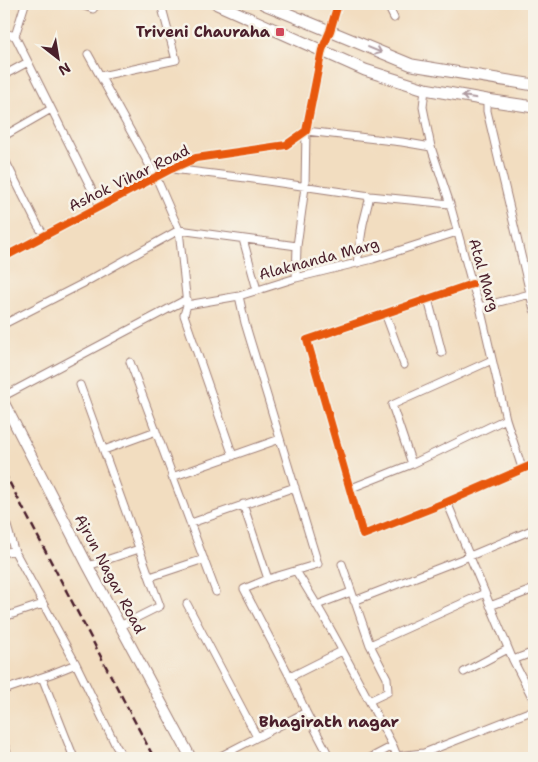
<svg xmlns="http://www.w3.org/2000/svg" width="538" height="762" viewBox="0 0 538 762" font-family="'Shantell Sans',sans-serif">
  <rect width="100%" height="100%" fill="#f7f3e8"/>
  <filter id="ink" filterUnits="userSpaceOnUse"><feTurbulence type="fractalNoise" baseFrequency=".02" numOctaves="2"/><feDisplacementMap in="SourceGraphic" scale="10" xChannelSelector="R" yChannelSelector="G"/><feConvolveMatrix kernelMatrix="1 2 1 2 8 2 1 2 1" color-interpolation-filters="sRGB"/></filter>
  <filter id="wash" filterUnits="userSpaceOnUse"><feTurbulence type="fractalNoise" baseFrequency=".0096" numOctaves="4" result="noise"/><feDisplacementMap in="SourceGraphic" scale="20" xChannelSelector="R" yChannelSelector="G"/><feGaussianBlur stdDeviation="1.12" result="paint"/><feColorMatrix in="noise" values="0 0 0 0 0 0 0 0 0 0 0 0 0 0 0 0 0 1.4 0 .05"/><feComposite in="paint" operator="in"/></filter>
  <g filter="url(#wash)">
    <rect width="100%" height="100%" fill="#f2ddc0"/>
  </g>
  <g filter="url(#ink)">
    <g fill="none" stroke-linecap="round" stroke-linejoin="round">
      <g stroke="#9e7e76" stroke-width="9">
        <path id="street" d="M79,4L93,9L97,4
          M387,4L394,18
          M4,33L15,36
          M15,36L100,206
          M15,36L25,4
          M88,54L156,177L179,230L187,305L184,315L233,456
          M4,75L28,62
          M101,76L176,60L161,4
          M425,89L423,107L431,147L450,204L472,284L480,307L506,419L522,468
          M487,100V111L534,310
          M4,136L51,109
          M4,158L38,226L45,236
          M172,169L246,178L370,196L450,204
          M243,239L257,290
          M4,257L171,169L196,158L286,145L306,131L322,50L330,31L338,4
          M357,263L363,224L370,196
          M296,278L297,246L305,187L306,131L402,142L431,147
          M472,284L307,340L363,535L447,502L534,464
          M239,296L245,323L318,564L268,579L244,589L290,677L306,712L330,758
          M428,299L442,353
          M187,305L239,296L296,278L373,259L457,232
          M480,307L530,294
          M385,313L404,365
          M4,324L82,284L179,230L297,246
          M130,362L216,592
          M80,385L160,606L120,626
          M4,396L187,299
          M104,450L156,431
          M412,464L392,405L492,360
          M172,477L280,439
          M349,489L412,464L506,419
          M447,502L513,660L534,701
          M243,504L268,579
          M4,520L7,526L14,550L76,664L116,746L124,758
          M191,523L295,487
          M4,553L14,550
          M342,564L370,645L387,678L388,692L369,701
          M88,566L139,549
          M296,571C332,627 361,687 393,746L397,756V758
          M150,577L204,559
          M354,601L470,556L534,529
          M187,604L257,737
          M317,605L351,592
          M490,606L534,589
          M4,617L43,604
          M370,645L485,593
          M513,660L534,652
          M464,672L508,649
          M42,677L74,758
          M290,677L342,651
          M4,690L51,674L76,664
          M4,744L9,758
          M397,756L424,753L534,710
          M217,758L306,712
          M370,758L393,746"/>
      </g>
      <g stroke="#9e7e76" stroke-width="12">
        <path id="secondary" d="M4,403L88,566L191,758"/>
      </g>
      <g stroke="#9e7e76" stroke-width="13">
        <path id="primary" d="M217,4L365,70L425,89L487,100L534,107
          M264,4L412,65L534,85"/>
      </g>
      <use href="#street" stroke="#fff" stroke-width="7"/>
      <use href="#secondary" stroke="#fff" stroke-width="10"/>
      <use href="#primary" stroke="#fff" stroke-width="11"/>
      <path stroke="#4a1f2b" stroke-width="2.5" stroke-dasharray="8 4" stroke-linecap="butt" d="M4,472L154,758"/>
      <g stroke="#f7f3e8" stroke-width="11">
        <path id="cycleway" d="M4,257L171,169L196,158L286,145L306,131L322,50L330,31L338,4
          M472,284L307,340L363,535L447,502L534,464"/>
      </g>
      <use href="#cycleway" stroke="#e8590c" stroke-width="8"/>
    </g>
    <defs><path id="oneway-shaft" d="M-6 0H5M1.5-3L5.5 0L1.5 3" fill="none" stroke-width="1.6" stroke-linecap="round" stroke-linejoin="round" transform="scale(1.25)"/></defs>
    <g stroke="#ae9aa0">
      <use href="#oneway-shaft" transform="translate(375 50) rotate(23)"/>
      <use href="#oneway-shaft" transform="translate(469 97) rotate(-170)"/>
    </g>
  </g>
  <rect fill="#d1495b" stroke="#f7f3e8" stroke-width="2" x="275" y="27" width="10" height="10" rx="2.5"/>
  <g text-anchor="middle" stroke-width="5" stroke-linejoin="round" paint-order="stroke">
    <g font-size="15" font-weight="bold" fill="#4a1f2b" stroke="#f7f3e8" text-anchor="end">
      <text x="270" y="37">Triveni Chauraha</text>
    </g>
    <g font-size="15" fill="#4a1f2b" stroke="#f7f3e8">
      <text transform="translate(129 178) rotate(-26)" y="5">Ashok Vihar Road</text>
      <text transform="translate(319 259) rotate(-15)" y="5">Alaknanda Marg</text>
      <text transform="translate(484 275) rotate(74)" y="5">Atal Marg</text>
      <text transform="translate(110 574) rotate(62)" y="5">Ajrun Nagar Road</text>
    </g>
    <g font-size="16" font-weight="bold" fill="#4a1f2b" stroke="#f7f3e8">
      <text x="329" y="727">Bhagirath nagar</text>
    </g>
  </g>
  <rect width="538" height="762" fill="none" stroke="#f7f3e8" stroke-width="20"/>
  <g transform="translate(58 58) rotate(149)" stroke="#f7f3e8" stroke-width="4" paint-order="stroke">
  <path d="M0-4L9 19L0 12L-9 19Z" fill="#4a1f2b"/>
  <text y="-8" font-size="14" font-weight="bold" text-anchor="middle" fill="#4a1f2b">N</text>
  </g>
</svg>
